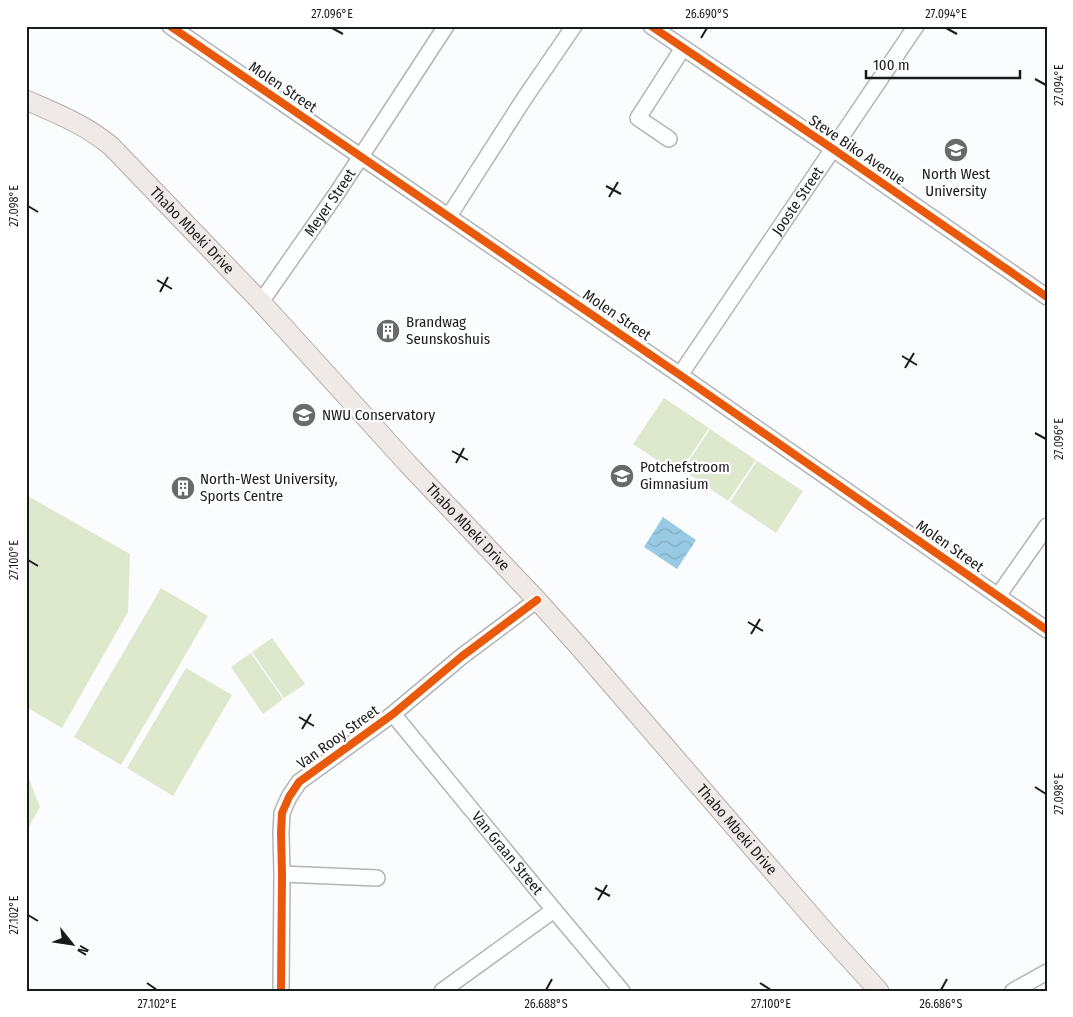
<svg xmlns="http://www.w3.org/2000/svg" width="1073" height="1017" viewBox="0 0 1073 1017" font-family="'Fira Sans Condensed',sans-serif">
  <defs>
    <pattern id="water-waves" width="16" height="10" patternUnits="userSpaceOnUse" patternTransform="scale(1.25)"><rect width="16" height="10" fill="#99cae3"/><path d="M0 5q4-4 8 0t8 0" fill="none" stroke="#83adc2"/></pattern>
  </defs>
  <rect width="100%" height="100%" fill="#fafcfe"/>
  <path fill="#dee8cc" d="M664,398L709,428L678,474L633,444Z
    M710,429L756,460L728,501L683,470Z
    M757,461L803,491L776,533L730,502Z
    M26,495L130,554L128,612L62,728L26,707Z
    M161,588L208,616L121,765L74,737Z
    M272,638L305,684L284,698L252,652Z
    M251,653L283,699L263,714L231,667Z
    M186,668L232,695L173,796L127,768Z
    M26,771L40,807L26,832Z"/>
  <path fill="url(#water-waves)" d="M663,517L696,540L677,569L644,547Z"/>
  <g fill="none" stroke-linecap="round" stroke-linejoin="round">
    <g stroke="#b3b4b6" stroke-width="18">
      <g id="minor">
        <path d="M170,26L680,375L1047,630"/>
        <path d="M651,26L833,149L1047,297"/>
        <path d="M669,139L638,118L683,48"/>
        <path d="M449,216L524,99L574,26"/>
        <path id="s1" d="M261,302L339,190L446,26"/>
        <path id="s2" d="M680,375L916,26"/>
        <path d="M998,596L1047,526"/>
        <path id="s3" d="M393,714L554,910L622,991"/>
        <path d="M282,874L377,878"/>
        <path d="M281,991L282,874L281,833L282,813L289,797L299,782L393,714L461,657L537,600"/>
        <path d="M442,991L554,910"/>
        <path d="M1013,991L1047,972"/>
      </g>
    </g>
    <g stroke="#b6aca9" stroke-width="21">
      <g id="major">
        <path id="s4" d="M26,100C58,114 84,124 111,146L261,302L407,463L537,600L581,649L827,934L879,991"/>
      </g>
    </g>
    <use href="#minor" stroke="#feffff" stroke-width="15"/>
    <use href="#major" stroke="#efe9e7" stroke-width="19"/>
    <g stroke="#fff" stroke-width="11">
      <path id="cycleway" d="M170,26L680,375L1047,630
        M651,26L833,149L1047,297
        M281,991L282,874L281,833L282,813L289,797L299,782L393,714L461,657L537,600"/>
    </g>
    <use href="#cycleway" stroke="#e8590c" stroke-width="8"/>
  </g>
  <path fill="none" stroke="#1a1b1c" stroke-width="2" d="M332,28L343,34M946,28L957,34M701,38L707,28M1035,79L1046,85M606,186L621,194M609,197L618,182M28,206L38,212M157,280L172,289M160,292L168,277M902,356L917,365M905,368L914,353M1035,433L1046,439M452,451L468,460M456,463L464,448M28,560L38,566M748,622L763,631M751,634L760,619M299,717L314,726M302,729L311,714M1035,787L1046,794M595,888L610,896M598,900L607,885M28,915L38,921M147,983L157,990M760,983L771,990M546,990L552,979M941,990L947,979"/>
  <defs>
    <g id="university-disc" transform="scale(1.25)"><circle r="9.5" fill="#686a6b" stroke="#fff"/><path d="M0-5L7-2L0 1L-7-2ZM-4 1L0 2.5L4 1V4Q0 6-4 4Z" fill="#fff"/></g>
    <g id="building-disc" transform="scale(1.25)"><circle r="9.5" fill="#686a6b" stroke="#fff"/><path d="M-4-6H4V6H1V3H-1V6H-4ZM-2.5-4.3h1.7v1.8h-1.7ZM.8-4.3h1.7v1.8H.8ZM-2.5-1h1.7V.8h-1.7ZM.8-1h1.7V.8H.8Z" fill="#fff"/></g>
    <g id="school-disc" transform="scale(1.25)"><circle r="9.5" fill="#686a6b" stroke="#fff"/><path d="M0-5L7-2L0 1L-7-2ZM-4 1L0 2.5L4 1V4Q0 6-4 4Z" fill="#fff"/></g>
  </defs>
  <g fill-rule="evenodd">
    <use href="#university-disc" x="956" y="150"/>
    <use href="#building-disc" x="388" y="331"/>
    <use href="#school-disc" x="304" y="415"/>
    <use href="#school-disc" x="622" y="476"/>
    <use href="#building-disc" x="183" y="488"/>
  </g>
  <g text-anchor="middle" stroke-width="4.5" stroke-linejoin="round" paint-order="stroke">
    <g font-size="15" fill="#1a1b1c" stroke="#fff">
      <text transform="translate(283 87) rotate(34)" y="5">Molen Street</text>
      <text transform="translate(857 150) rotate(34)" y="5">Steve Biko Avenue</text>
      <text dy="5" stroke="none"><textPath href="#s2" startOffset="210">Jooste Street</textPath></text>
      <text dy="5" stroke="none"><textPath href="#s1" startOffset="121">Meyer Street</textPath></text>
      <text dy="5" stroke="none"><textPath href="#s4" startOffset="214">Thabo Mbeki Drive</textPath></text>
      <text transform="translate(617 315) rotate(34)" y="5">Molen Street</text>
      <text dy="5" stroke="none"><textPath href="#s4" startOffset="619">Thabo Mbeki Drive</textPath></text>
      <text transform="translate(950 546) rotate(35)" y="5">Molen Street</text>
      <text transform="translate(338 737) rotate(-36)" y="5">Van Rooy Street</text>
      <text dy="5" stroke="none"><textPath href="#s4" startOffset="1024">Thabo Mbeki Drive</textPath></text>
      <text dy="5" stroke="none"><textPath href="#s3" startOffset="180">Van Graan Street</textPath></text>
    </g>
    <g font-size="15" fill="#1a1b1c" stroke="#fff" text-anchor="start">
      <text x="956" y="179" text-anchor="middle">North West<tspan x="956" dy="17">University</tspan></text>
      <text x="406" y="327">Brandwag<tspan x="406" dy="17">Seunskoshuis</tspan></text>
      <text x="322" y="420">NWU Conservatory</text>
      <text x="640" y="472">Potchefstroom<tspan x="640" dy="17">Gimnasium</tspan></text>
      <text x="200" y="484">North-West University,<tspan x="200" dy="17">Sports Centre</tspan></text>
    </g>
  </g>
  <rect width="1073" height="1017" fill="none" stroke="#ffffff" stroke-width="55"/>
  <g transform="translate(72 944) rotate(120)" stroke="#ffffff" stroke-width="4" paint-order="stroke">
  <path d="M0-4L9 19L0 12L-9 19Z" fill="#1a1b1c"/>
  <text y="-8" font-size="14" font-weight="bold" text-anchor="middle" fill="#1a1b1c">N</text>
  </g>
  <path d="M866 70v8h154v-8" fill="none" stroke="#1a1b1c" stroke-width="2.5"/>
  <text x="873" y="70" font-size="15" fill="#1a1b1c" stroke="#ffffff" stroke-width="4" paint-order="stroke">100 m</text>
  <rect x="28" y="28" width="1018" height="962" fill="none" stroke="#1a1b1c" stroke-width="2"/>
  <g font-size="12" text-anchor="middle" fill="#1a1b1c">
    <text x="332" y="18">27.096°E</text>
    <text x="707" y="18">26.690°S</text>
    <text x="946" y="18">27.094°E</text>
    <text transform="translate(1059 85) rotate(-90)" y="4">27.094°E</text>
    <text transform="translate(14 206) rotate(-90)" y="4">27.098°E</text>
    <text transform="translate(1059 439) rotate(-90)" y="4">27.096°E</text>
    <text transform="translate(14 560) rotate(-90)" y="4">27.100°E</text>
    <text transform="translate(1059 794) rotate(-90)" y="4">27.098°E</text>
    <text transform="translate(14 915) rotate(-90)" y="4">27.102°E</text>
    <text x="157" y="1008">27.102°E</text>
    <text x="546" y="1008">26.688°S</text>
    <text x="771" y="1008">27.100°E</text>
    <text x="941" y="1008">26.686°S</text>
  </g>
</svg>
